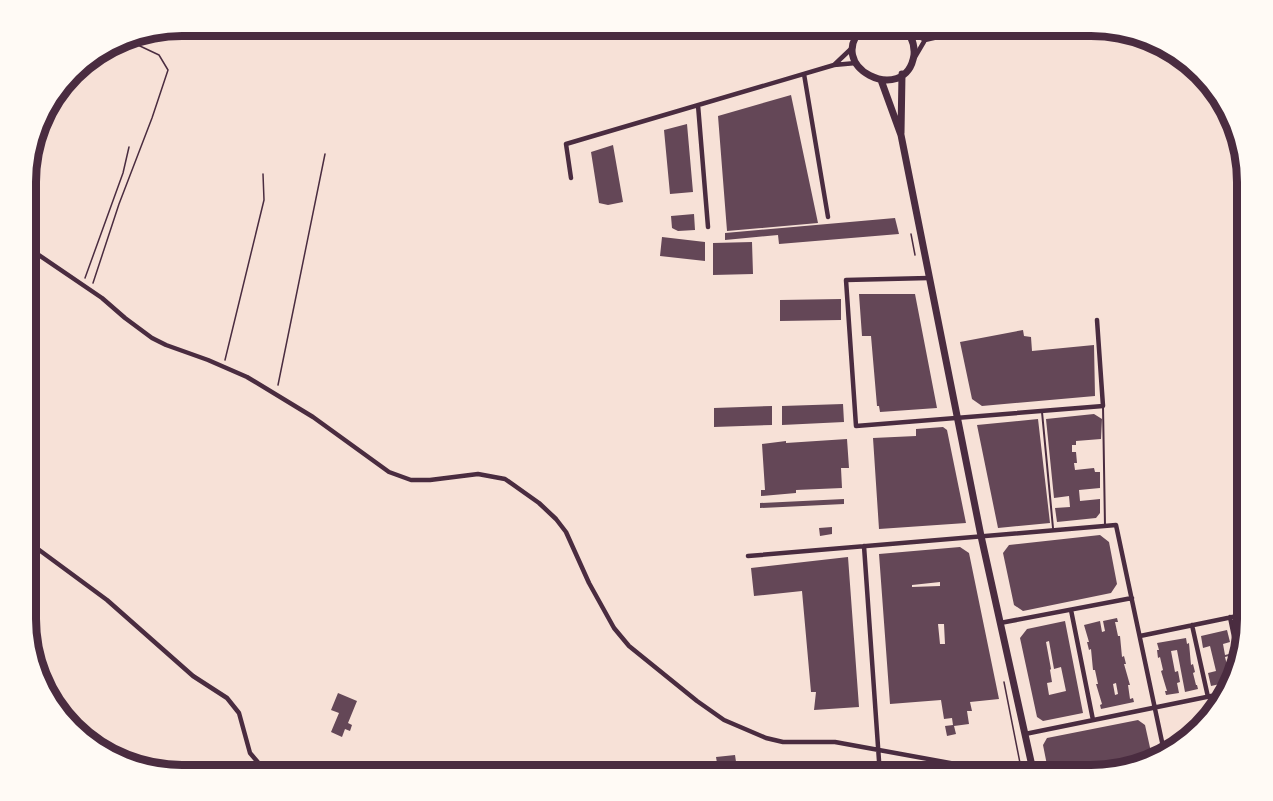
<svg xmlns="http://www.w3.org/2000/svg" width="1273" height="801" viewBox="0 0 1273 801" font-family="Poppins,sans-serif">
  <rect width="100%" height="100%" fill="#f7e1d7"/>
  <path fill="#644757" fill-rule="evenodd" d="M791,95L818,223L727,231L718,116Z
    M687,124L693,192L670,194L664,130Z
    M613,145L623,202L608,205L599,203L591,152Z
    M694,214L695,230L678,231L672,228L671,216Z
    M895,218L899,234L779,244L778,235L725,240V233Z
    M662,237L705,242V261L660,256Z
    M752,242L753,274L713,275V243Z
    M859,294H915L937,408L880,412L879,406H877L871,336H862Z
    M841,299V320L780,321V300Z
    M1023,330L1024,336L1031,337L1032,351L1094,345L1095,396L982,406L972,399L960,342Z
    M843,404L844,422L782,425V406Z
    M772,406V425L714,427V408Z
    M1094,414L1102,419L1101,439L1076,441V445H1072V452H1076L1077,463H1074L1075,470L1094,468L1095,472H1100V488L1079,490L1080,501L1100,499V513L1096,518L1057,522L1055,508L1070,507L1069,496L1054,498L1046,419Z
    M1038,419L1050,523L998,528L977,425Z
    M943,427L947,430L966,523L879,529L873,438L916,436V429Z
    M847,439L849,468H841L842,488L796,490V493L761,496V490H765L762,444L786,441V443Z
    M844,499V504L760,508V503Z
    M832,527V534L820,536L819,528Z
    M1100,535L1109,542L1117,584L1111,593L1023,611L1014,605L1003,553L1009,545Z
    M960,547L969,553L999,699L970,702L972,711H967L969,724L954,726L956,734L947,736L945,726L953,725L952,718L944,719L941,700L890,704L879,554ZM940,582V586L912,587V585ZM938,624H944L945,644H940Z
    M848,557L859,707L814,710L816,692H811L802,591L754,596L751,568Z
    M1117,618L1118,622H1115L1118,636H1120L1122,657L1124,656L1126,664H1124L1130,685H1128L1130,699L1133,698L1134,702L1101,709L1100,705L1102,704L1096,684H1098L1095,670H1093L1091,649L1089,650L1087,642H1089L1084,625L1100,621L1102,632L1105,631L1103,621ZM1116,683L1118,694L1115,695L1113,684Z
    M1065,621L1083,713L1043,721L1037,717L1020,638L1027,629ZM1049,641L1054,669L1061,667L1066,691L1049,695L1047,683L1052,682L1050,670L1051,669L1046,642Z
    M1247,624V629L1243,642L1242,625Z
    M1227,630L1230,642L1223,644L1225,655L1229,654V656L1225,657L1228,669L1234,667L1229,682L1211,686L1208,673L1216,671L1210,646L1203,648L1201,636Z
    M1186,638L1187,644L1189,643L1191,665L1193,664L1195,672L1193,673L1196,685H1197L1198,689L1185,692L1177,650L1171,651L1175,672L1178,671L1180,682L1177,683L1179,693L1166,695L1165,691H1167L1161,671L1163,670L1160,657L1158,658L1157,650H1159L1157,643Z
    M338,693L357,701L348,723L352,725L350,731L345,729L342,737L331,732L339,713L331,710Z
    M1138,720L1145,725L1151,752L1145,758L1071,775H1049L1043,745L1047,738Z
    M735,755L738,775H719L716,757Z
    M862,767L863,775H803V774Z"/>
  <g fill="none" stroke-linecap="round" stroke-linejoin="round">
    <path stroke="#4a2c40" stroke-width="1.5" d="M911,234L915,255
      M85,278L123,173L129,147
      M93,283L119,204L152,118L168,70L159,55L123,38
      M225,360L264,200L263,174
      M278,385L325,154
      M1004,682L1021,768"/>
    <path stroke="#4a2c40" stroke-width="2" d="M1103,406L1105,526
      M1042,412L1053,528"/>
    <path stroke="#4a2c40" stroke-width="4.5" d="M907,30L925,40
      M915,57L925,40L985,26
      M834,65L853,47
      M804,74L828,217
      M698,105L708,227
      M571,178L566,144L834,65L856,63
      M27,247L102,298L125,318L152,338L166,345L208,360L247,377L313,417L389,472L411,480H430L478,474L505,479L539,503L556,519L566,532L589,583L614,628L629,646L697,701L724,720L766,738L783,742H835L1016,775
      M929,278L846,280L856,426L1103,406L1097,320
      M27,541L107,600L193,676L227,698L239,713L250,753L262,767L283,775
      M864,546L880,775
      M748,556L1116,525L1165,756
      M1071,610L1093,720
      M1230,617L1238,656
      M1000,623L1132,598
      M1192,625L1208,697
      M1140,636L1247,614
      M1025,734L1226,693"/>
    <path stroke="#4a2c40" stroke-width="7" d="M865,26C820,66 906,108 914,55C915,43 910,33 901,26
      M881,80L901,135L981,536L1034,775
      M901,133L902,74"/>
  </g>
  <path d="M0 0H1273V801H0ZM182 36H1091A146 146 0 0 1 1237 182V619A146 146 0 0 1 1091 765H182A146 146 0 0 1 36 619V182A146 146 0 0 1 182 36Z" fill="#fffaf5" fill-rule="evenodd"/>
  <path fill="none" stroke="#4a2c40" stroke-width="8" d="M182 36H1091A146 146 0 0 1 1237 182V619A146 146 0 0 1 1091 765H182A146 146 0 0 1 36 619V182A146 146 0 0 1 182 36Z"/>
</svg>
